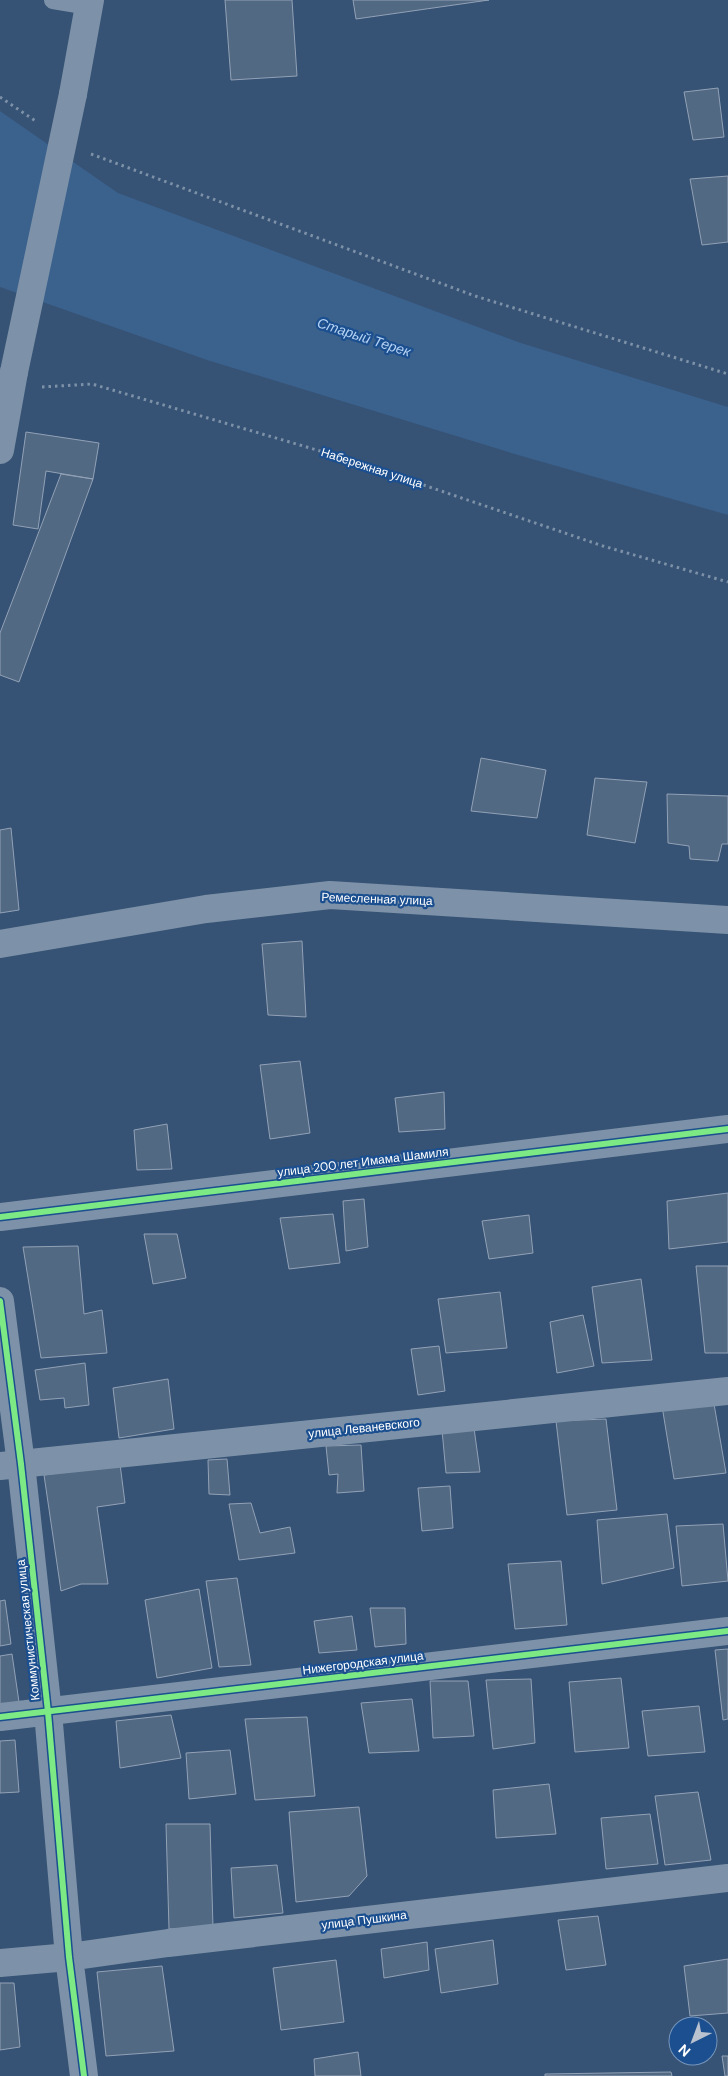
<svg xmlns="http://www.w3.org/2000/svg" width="728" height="2076" viewBox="0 0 728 2076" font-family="'DM Sans',sans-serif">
  <rect width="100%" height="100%" fill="#365274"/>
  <path fill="#3b618d" d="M0,111L118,193L521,343L728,407V515L518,455L207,360L0,287Z"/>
  <path fill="#526984" stroke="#92a2b6" d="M225,0H292L297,76L231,80Z
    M353,0H489L356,19Z
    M718,88L724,137L693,140L684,92Z
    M728,176V242L702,245L690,179Z
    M26,432L99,443L93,479L46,471L38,529L13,525Z
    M61,474L93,479L19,682L0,675V633Z
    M481,758L546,770L537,818L471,811Z
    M595,778L647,782L635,843L587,835Z
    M667,794L728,796V844H722L718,861L690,859L689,846L668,843Z
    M11,828L19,910L0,913V830Z
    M302,941L306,1017L268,1015L262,944Z
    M300,1061L310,1133L270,1139L260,1065Z
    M444,1092L445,1129L399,1132L395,1098Z
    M167,1124L172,1169L137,1170L134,1130Z
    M728,1193V1242L669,1249L667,1201Z
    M364,1199L368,1247L346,1251L343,1201Z
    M333,1214L340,1263L289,1269L280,1218Z
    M529,1215L533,1253L489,1259L482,1221Z
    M144,1234H177L186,1278L153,1284Z
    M78,1246L84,1314L102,1310L107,1353L41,1358L23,1247Z
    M696,1266H728V1353H705Z
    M641,1279L652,1360L602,1363L592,1287Z
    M500,1292L507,1348L446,1353L438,1299Z
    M583,1315L594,1366L557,1373L550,1322Z
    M439,1346L445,1391L418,1395L411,1349Z
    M85,1363L89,1405L65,1408L64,1398L40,1400L35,1370Z
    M168,1379L174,1429L119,1438L113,1388Z
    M714,1404L726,1473L674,1479L662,1406Z
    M606,1419L617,1510L567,1515L556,1421Z
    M474,1428L480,1472L446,1473L442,1430Z
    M361,1445L364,1491L337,1493L338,1474L329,1475L326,1446Z
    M227,1459L230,1495L209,1494L208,1460Z
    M120,1464L125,1503L97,1507L108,1584H81L61,1591L44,1475Z
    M450,1486L453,1528L422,1531L418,1488Z
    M251,1503L260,1533L290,1527L295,1553L239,1560L229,1504Z
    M667,1514L674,1568L602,1584L597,1520Z
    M723,1524L728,1581L682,1586L676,1526Z
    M561,1561L567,1625L515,1629L508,1564Z
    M237,1578L251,1665L219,1667L206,1581Z
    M199,1589L212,1668L157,1678L145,1600Z
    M5,1600L11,1644L0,1646V1601Z
    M370,1608H405L406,1644L375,1647Z
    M352,1616L357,1650L319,1653L314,1621Z
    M728,1649V1719L723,1720L715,1650Z
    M12,1654L19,1702L0,1705V1656Z
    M621,1678L629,1748L575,1752L569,1682Z
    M531,1679L535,1743L493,1749L486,1680Z
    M430,1681H468L474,1736L433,1738Z
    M412,1699L419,1751L369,1753L361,1703Z
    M699,1706L705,1752L648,1756L642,1711Z
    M171,1715L181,1758L120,1768L116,1721Z
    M307,1717L315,1796L255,1800L245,1719Z
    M15,1740L19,1792L0,1793V1741Z
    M230,1750L236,1794L189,1799L186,1753Z
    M549,1784L556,1834L496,1838L493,1790Z
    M698,1792L711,1860L665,1865L655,1796Z
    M359,1807L367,1876L349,1896L296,1902L289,1812Z
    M650,1814L658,1864L606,1869L601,1818Z
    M166,1824H210L213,1927L169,1929Z
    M277,1865L283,1913L234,1918L231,1868Z
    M598,1916L606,1965L566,1970L558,1920Z
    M493,1940L498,1984L441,1993L435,1949Z
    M427,1942L429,1970L384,1978L381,1949Z
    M728,1959V2013L690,2016L684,1966Z
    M336,1960L344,2022L281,2030L273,1968Z
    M162,1966L174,2051L106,2056L97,1972Z
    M0,1983H14L20,2047L0,2050Z
    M358,2052L361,2076H315L314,2059Z
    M722,2056H728V2076H725Z
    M671,2072L672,2076H545V2074Z"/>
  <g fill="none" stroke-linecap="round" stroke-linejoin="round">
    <path stroke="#7d92a8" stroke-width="3" stroke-dasharray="2.5 4" stroke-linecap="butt" d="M0,97L37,122
      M91,154L475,296L728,374
      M42,387L92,384L344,458L603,546L728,582"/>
    <path stroke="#7d92a8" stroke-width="18" d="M53,0L89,6"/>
    <path stroke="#7d92a8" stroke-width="28" d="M0,944L206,909L330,895L728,920
      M0,1217L728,1129
      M0,1466L728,1391
      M0,1717L728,1631
      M84,2076L69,1957L168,1943L728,1878"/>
    <path stroke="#7d92a8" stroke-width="28" d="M73,94L90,0
      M0,450L14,372
      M0,1301L21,1464L48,1712L69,1957L0,1963"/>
    <path stroke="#7d92a8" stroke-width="28" d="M14,372L73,94"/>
    <g stroke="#1b4f8f" stroke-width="9">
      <path id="cycleway" d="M0,1217L728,1129
        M0,1301L21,1464L48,1712L69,1957L84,2076
        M0,1717L728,1631"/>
    </g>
    <use href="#cycleway" stroke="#7ce984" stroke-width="6"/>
  </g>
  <g text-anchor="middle" stroke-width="4.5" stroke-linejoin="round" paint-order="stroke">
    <g font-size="12" fill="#fff" stroke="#1b4f8f">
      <text transform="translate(372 468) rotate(18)" y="4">Набережная улица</text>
      <text transform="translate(377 899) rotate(2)" y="4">Ремесленная улица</text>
      <text transform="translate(363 1162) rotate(-7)" y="4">улица 200 лет Имама Шамиля</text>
      <text transform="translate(364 1428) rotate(-6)" y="4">улица Леваневского</text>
      <text transform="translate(28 1630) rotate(-96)" y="4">Коммунистическая улица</text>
      <text transform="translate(363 1663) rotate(-7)" y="4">Нижегородская улица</text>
      <text transform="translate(364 1920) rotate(-7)" y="4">улица Пушкина</text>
    </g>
    <g font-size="14" font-style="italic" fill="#b5d3f5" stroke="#1b4f8f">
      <text transform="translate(364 337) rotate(18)" y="5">Старый Терек</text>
    </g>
  </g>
  <g transform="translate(693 2041) rotate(222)"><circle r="24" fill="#1b4f8f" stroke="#7695bc"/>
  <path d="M0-4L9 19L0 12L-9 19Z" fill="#b9c2ce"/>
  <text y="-8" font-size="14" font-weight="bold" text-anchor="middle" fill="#ffffff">N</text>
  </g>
</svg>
